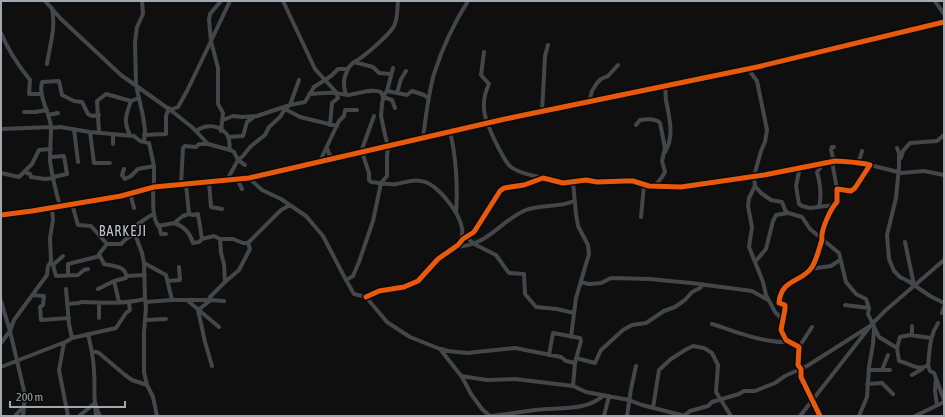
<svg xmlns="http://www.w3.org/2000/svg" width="945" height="417" viewBox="0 0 945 417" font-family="'Asap Condensed',sans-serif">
  <rect width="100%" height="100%" fill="#0f0f10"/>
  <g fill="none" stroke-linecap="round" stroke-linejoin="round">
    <path stroke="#444649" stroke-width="4" d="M45,1L61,19L121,75L173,112L193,128L208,144L230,150L234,152L238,160L245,165
      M142,1L143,14L137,27L135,42L136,85L143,116L145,130L144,142
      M283,1L315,69L336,92L338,98L332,103L330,125
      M935,1L944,14
      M1,33C8,50 18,65 30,80L29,94H42
      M484,52L481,75L489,84C477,109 488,126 499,149C503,155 505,162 511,167C520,174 532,175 543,178
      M354,62C363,58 390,34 394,26C398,18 397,10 398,1
      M47,64C50,44 56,28 52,8
      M393,68L387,91L384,95L382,104L381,116L385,135L388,146L387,156V176L381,183L373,221L359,262L353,276L346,280L354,294L366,297L387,322L393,326L410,337L440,349L462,377L471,394L482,409L490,416
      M748,69L757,81L767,130L765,142L761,151L754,176L755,186L761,193L771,200L782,202L785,210L788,213L802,217L810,229L839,253L846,282L856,294L866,299L869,308L868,314L879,337L897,348
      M387,91L407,95L412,91L424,95L428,98
      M397,93L401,79L406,71
      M309,94C318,94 327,92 335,93C339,93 343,95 348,95C358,94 372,88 381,92L383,97L392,100L395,108
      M346,95C343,85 343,79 348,69
      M589,102L592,91L597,83L601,79L608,76L618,65
      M285,109L300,117L337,126
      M170,110L178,107L187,91L211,41L209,20L210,14L221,1
      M24,112H35L47,110
      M542,112L545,56L548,45
      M48,115L58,113
      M223,120L233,116L242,117L257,116L290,105L299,80
      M636,125L640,120C646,119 656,118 660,123L665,148L662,161L665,172L662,177L655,186
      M50,128L60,127L90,132L134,136L140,141L149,143L154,166V187
      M1,129L51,127
      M74,129L78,162
      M196,131C206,124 220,124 228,136C230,140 229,146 230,150
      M221,131L223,113L218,104V68L211,41L230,1
      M90,132L94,163H110
      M99,132L97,101L106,94L131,101L139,98
      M450,132C456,154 458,190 456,213
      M113,134V144
      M130,135C123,121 126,115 131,101
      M144,135L166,134V116L169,108
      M228,137L243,136L247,122L254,117
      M423,138C426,116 428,95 434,74C442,49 454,23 468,1
      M834,147H832L831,150L834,162L833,167L837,189
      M327,148L329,154L334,159
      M897,148L899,153V167L896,198L887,235L889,259L894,271L900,277L908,281L914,285L905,242
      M361,152L374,116
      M362,152L369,173V180L371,182C379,183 388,185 396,184C404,183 412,179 421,181C437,183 459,212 462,228C463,232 462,236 461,240
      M665,152C674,137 670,121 667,105C665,99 666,92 665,86
      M51,157L64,156L67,174L53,177
      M901,158L903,151L910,143L937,141L944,135
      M320,161L339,121L344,116L345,110H357
      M857,162L860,158L862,151
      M870,165L902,173L924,171L944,175
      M800,167L796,186L799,204L802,206L810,208L834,205
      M124,169L122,175L125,179L131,176L138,169L154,166
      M24,172L30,174L31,177L45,179L54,178
      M1,173L19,177L32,164L39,150L51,149
      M249,178L262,190L281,199L306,216L323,236L346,280
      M237,179L242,189
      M227,180L238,160L243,156L251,146L265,135L269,127L280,117L285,109L290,105L305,102L314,87L331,76L338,69H348L349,67L354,62L373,67L379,73L391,74
      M209,182L211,207L222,209
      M181,184L183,148L185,146L196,147L199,144H208
      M186,184L189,214
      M755,186L749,198L748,206L752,227L749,247L763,282L766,295L775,312L783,320
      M153,187C154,200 151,214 158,226L174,223L183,216L189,214L193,215L198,214L202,239
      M130,193L134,208
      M72,204L78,225L91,226L107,244
      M60,206C56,192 52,176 50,161C50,150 51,138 51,127C50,113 38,97 42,82L59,81L62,95L74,101L82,102L88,114L92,116L99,115
      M819,206C822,197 820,181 817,172L821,167L822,163
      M52,208L53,220L50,238L51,261L50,263L53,265L56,276L78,275L84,270L88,269
      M154,214C149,216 136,225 133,229L142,253L144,263L145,299L146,307L144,333V372L147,385L153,397L157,416
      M1,215L32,211L121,196L154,187L249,178L505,119L757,67L944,22
      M641,217L644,185
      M159,225L161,234H166
      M466,237L474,244L496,255L509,273L524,274L525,294L536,307L557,309L574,313
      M220,239L221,253L224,264L225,282
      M248,243L281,210L290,205
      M455,247C490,245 498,222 526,210C541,204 559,208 574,201
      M755,262L766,249L773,221L776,215L788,213
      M144,263L166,275L172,300
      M53,265L63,256
      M810,269L831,266L840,260
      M68,275V264L100,256
      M126,276C126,266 112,266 104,264L99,254L107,244H121L126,239L134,234
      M114,281L119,302
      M168,281L180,280L179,267
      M581,282L589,284L601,283L611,278L650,279L691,283L752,291L768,300
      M914,285L930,296L944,303
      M66,289L69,324L72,338
      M98,289L114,281L126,278V276L145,275
      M33,295L44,296L43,305L40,307L41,320L69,318
      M366,297L379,291L404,287L418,281L438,259L458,245L463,239L474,232L500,191L504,188L524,185L543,178L563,183L586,180L597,182L625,181H633L649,186L681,187L764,175L835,161C847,162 858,162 870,165L855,188L851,191L837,189V202C831,208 820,231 822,240C819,248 817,259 812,267C802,283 781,278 779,303L785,305V309L781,330L786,340L799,347L798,365L801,369V377L820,416
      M187,300L219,327
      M1,301L10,331L25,395L23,416
      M146,302L172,300H211L210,297L225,282L239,270L250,249L248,243H243L233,239H220L214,236L202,239L199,242L193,243C190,233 184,226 174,223
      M67,304L79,303L81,302C103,303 124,304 145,299
      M845,305L869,308
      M942,313L944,307
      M99,318V303
      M146,320L166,319
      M712,324C737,332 763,343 789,342
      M88,334C91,347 94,359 94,372C96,390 91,400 100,416
      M912,335V326
      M571,337L576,298L589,254L588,245L578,226L576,214L573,182
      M931,338L910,335L900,337L897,348L899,361C909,363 919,372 928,365C930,350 929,337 938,323
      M1,343L10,331L14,320L47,275L48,266L50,263
      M799,347L812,327
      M441,349L448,351L467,353L515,348L561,357L566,361L575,363
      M92,352H96L99,353L125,375L132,380L147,385
      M549,355L553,333L580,338L581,341L575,363L573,386
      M576,358L595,363L601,350L623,330L632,325L646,323L664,311L675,307L685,300L692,292L700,288L703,284
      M928,365L930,371L934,373L936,378L935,391L937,405
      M212,366L205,342L198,310L211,300L224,301
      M1,367L65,342
      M869,370H890
      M882,370L888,355
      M912,375L922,369
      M461,376L487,380L515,379L573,386L586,392L629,400L642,405L685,416
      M936,378L944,400
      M867,384L882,383L893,394
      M653,408L659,370L671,359L685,350L693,346L704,348L712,353L718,365L716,392L731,416
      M15,416L24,406
      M68,416L59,370L64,343L72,338L116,328L126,313L130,310L129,303
      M79,416L95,403L96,416
      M492,416C506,414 521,412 535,410C558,407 586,412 604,395
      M604,416L609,396
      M627,416L631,389L636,366
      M684,416L690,411L708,406L712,402L739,394L744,391H755L775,383L785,376L807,366L870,326
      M800,416L872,324L886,310L944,260
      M859,416L867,397L869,367L873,344L874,329
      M915,416L944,402"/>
    <g stroke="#0a0a0b" stroke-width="8">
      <path id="cycleway" d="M1,215L32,211L121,196L154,187L249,178L505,119L757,67L944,22
        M366,297L379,291L404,287L418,281L438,259L458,245L463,239L474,232L500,191L504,188L524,185L543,178L563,183L586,180L597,182L625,181H633L649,186L681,187L764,175L835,161C847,162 858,162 870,165L855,188L851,191L837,189V202C831,208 820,231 822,240C819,248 817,259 812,267C802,283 781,278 779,303L785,305V309L781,330L786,340L799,347L798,365L801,369V377L820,416"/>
    </g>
    <use href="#cycleway" stroke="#e8590c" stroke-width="5"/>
  </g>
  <g text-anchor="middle" stroke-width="3" stroke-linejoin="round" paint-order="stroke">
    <g font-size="14" letter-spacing="1" fill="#c2c6cc" stroke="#0a0a0b">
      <text x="123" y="236">BARKEJI</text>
    </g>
  </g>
  <rect width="945" height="417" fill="none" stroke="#a2a8af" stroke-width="4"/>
  <path d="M10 401v6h115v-6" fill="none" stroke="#a2a8af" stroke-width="2"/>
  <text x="16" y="401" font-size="12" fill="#a2a8af" stroke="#0a0a0b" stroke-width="3" paint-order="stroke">200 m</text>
</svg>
